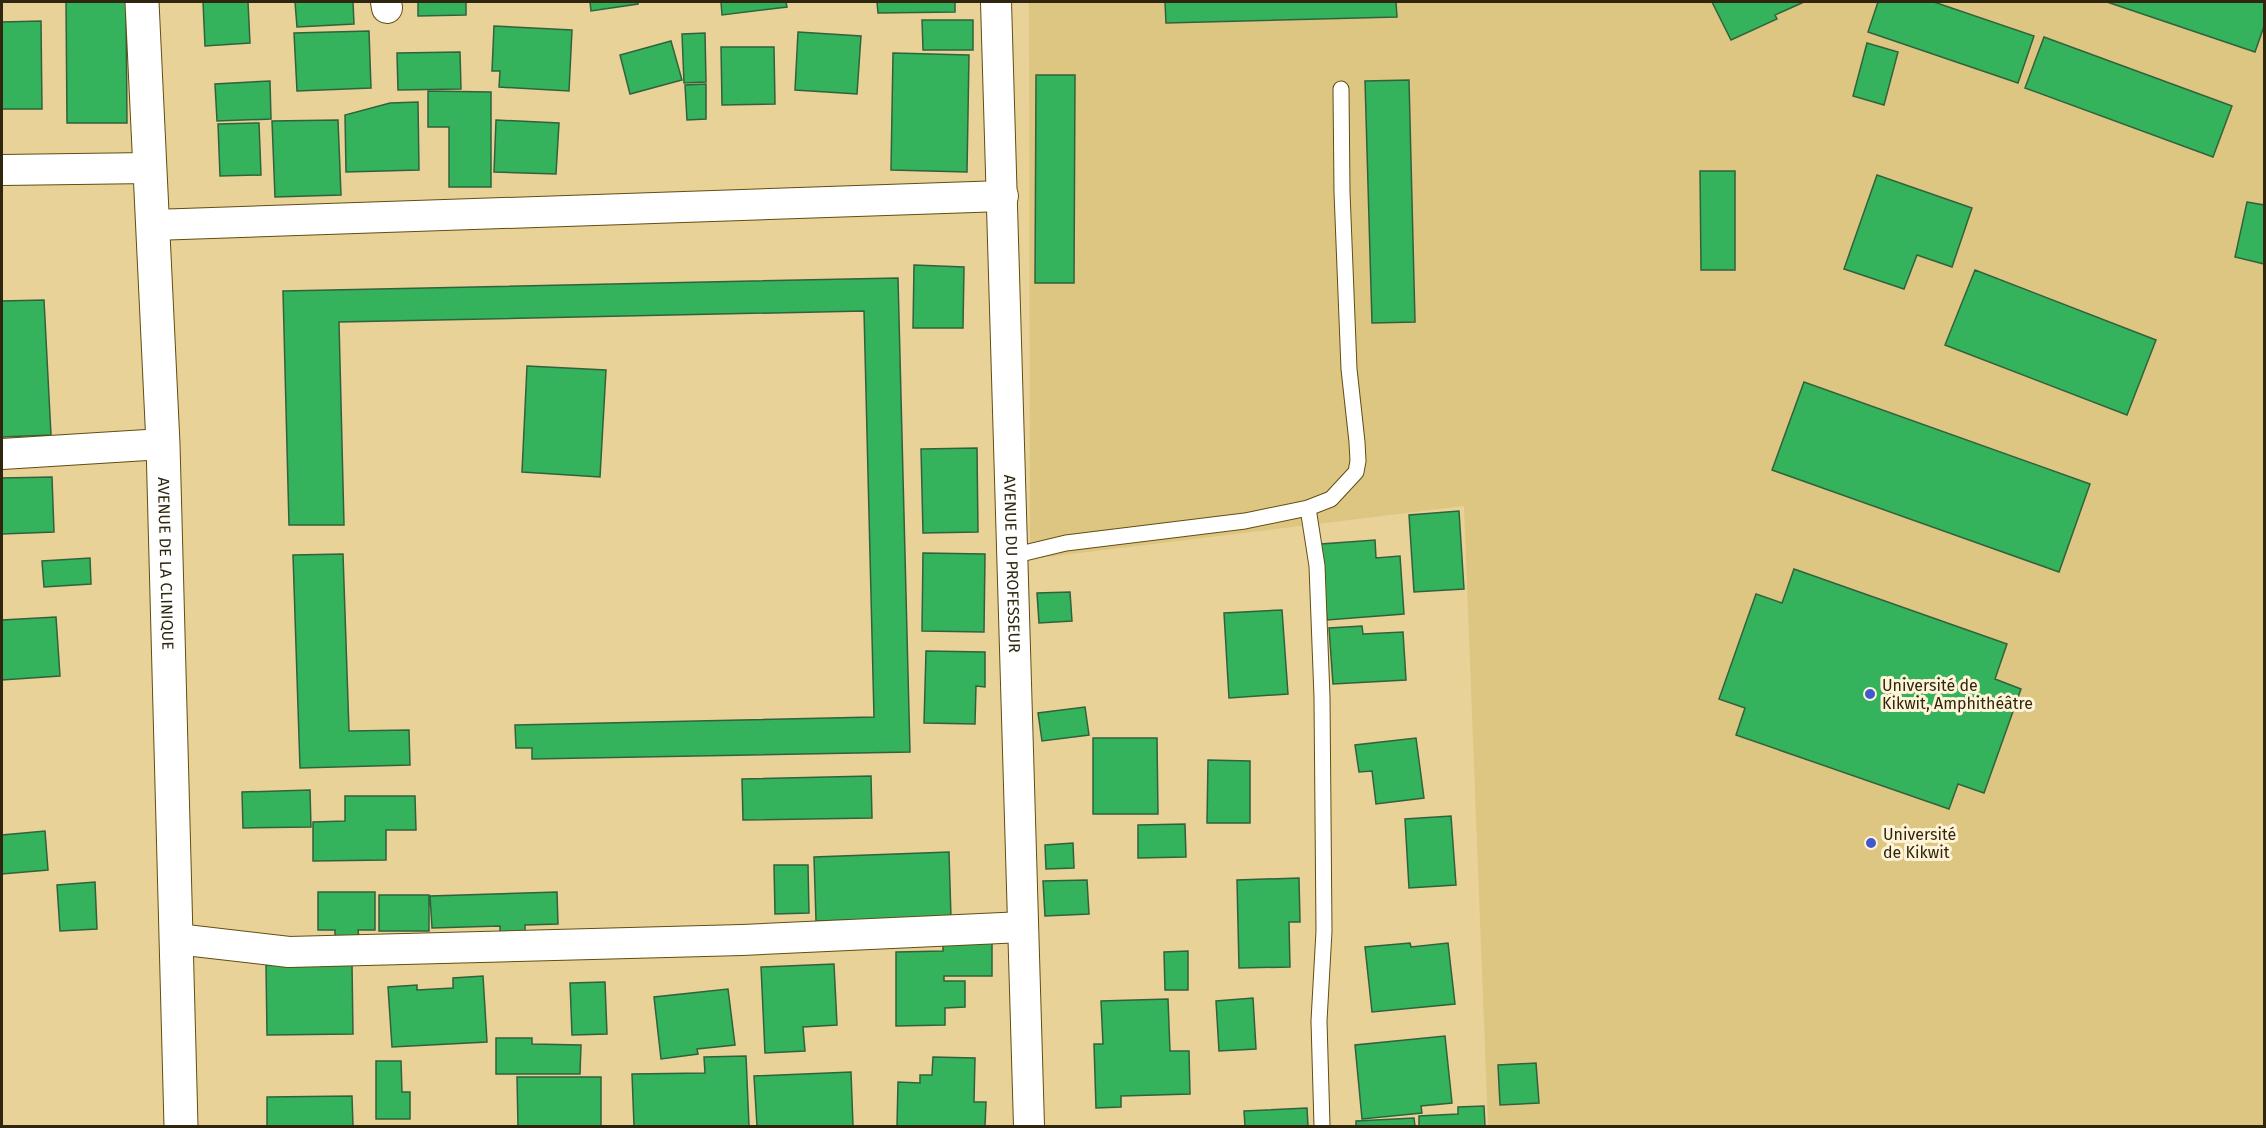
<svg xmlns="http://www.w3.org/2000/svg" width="2266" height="1128" viewBox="0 0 2266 1128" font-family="'Fira Sans',sans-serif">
  <rect width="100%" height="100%" fill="#e8d297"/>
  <path fill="#ddc582" d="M1029,2H2264V1126H1488L1464,506L1030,559Z"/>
  <path fill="#34b25c" stroke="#32623d" stroke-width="1.5" d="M66,2H126L127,123H67Z
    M203,2H248L250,43L205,46Z
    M295,2H353L354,24L297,27Z
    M418,2H466V15L418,16Z
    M590,2H638V4L591,11Z
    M721,2H786L787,7L722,15Z
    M877,2H955V12L878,13Z
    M1165,2H1396L1397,17L1166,23Z
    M1712,2H1804L1775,15L1777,19L1731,40Z
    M1878,2H1934L2034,36L2018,83L1868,32Z
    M2107,2H2264V26L2255,52Z
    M922,20H973V50H923Z
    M41,21L42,109H2V22Z
    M494,26L572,30L569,91L499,87L500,71H492Z
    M369,31L371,88L297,91L294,33Z
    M798,32L861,36L857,94L795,90Z
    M705,33L706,82L684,83L682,34Z
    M2044,37L2232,106L2213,157L2025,88Z
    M671,41L682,80L630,94L620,55Z
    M1867,43L1898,52L1884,105L1853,96Z
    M721,47H774L775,104L722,105Z
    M460,52L461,89L398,90L397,53Z
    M893,53L969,55L967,172L891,170Z
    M1036,75H1075L1074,283H1035Z
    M1409,80L1415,322L1372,323L1365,81Z
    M270,81L271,119L217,121L215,84Z
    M706,84V119L687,120L685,85Z
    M428,91L491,92V187H449V127H428Z
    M418,102L419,170L346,172L345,115L390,103Z
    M338,120L341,195L275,197L272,121Z
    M496,120L559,123L556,174L494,172Z
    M259,123L261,175L220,176L218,124Z
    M1700,171H1735V270H1701Z
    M1877,175L1972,208L1952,267L1917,255L1904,289L1844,269Z
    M2247,202L2264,205V264L2235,257Z
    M914,265L964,267L963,328H913Z
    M1975,270L2156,340L2127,415L1945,345Z
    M898,278L910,752L532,759V748H516L515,725L874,717L864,311L339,322L344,525H289L283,291Z
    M44,300L51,435L2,437V301Z
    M527,366L606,370L600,477L522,472Z
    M1804,382L2090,484L2059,572L1772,470Z
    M977,448L978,532L923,533L921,449Z
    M52,477L54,532L2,534V478Z
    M1459,511L1464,589L1414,592L1409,515Z
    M1375,540L1376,558L1400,556L1404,614L1327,620L1321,544Z
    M923,553L985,554L984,632L922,631Z
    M343,554L349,731L409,730L410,765L300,768L293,555Z
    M90,558L91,584L44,587L42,561Z
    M1794,569L2007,644L1995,679L2021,689L1984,793L1958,784L1949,809L1736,735L1745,708L1719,699L1756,594L1782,603Z
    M1070,592L1072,621L1039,623L1037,593Z
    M1282,610L1288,694L1229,698L1224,613Z
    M56,617L60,676L2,680V620Z
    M1362,626L1363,634L1403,632L1406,680L1333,684L1329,628Z
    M926,651L985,652V687L976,686L975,724L924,723Z
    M1085,707L1089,735L1042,741L1038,713Z
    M1093,738H1157L1158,814H1093Z
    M1416,738L1424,798L1376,804L1372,771L1359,772L1355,745Z
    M1208,760L1250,761V823H1207Z
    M871,776L872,818L743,820L742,779Z
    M310,790L311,827L243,828L242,792Z
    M345,796H415L416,830H386V860L313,861V822L345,821Z
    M1451,816L1456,885L1409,888L1405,819Z
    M1185,824L1186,857L1138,858V825Z
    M45,831L48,870L2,874V835Z
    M1073,843L1074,868L1046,869L1045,845Z
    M949,852L951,918L816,921L814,857Z
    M774,865H808L809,913L775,914Z
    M1299,878L1300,922H1289L1290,967L1239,968L1237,880Z
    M1087,880L1089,914L1045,916L1043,881Z
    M95,882L97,929L60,931L57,885Z
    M318,892H375V930H358L359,938H335V930H318Z
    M557,892L558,924L525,925V933L500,935V926L432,928L430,896Z
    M379,895H429V931H379Z
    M992,940V976H944V981H965V1007L945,1008V1025L896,1026V952L943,951V941Z
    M1410,943L1411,947L1448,943L1455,1004L1372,1012L1365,947Z
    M1188,951V990H1165L1164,952Z
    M352,964L353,1034L267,1035L266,965Z
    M834,964L837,1025L803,1027L805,1051L765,1053L761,967Z
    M483,976L487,1042L392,1047L388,987L417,985V990L453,988V978Z
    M605,982L607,1034L572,1035L570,983Z
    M728,989L735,1045L697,1049L698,1054L661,1059L654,997Z
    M1253,998L1256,1049L1219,1051L1216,1001Z
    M1168,999L1170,1051H1189L1190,1094L1121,1096V1107L1096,1108L1094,1044H1103L1101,1001Z
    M1445,1036L1452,1103L1421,1106L1422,1113L1362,1119L1355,1045Z
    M496,1038H532V1044L581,1045L580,1074H496Z
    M746,1056L749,1126H634L632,1074L705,1073L704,1057Z
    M933,1057L975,1058L974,1102H986L985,1126H897L898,1082L920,1083V1075H932Z
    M376,1061H401L402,1092H410V1119H376Z
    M1536,1063L1539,1103L1500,1105L1498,1065Z
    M851,1072L853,1126H757L754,1076Z
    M517,1077H601V1126H518Z
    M352,1096L353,1126H267V1097Z
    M1484,1106L1485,1126H1419V1116L1458,1114V1107Z
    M1307,1108L1308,1126H1245L1244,1111Z
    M1414,1118L1415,1126H1356V1121Z"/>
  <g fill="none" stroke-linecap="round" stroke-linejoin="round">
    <g stroke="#624e12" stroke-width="17">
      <path id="lane" d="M1308,508L1317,566L1322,697L1324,931L1319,1021L1322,1126
        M1012,556L1066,543L1245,521L1308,508L1331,499L1356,472L1358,461L1357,442L1349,369L1342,192L1341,89"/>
    </g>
    <g stroke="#624e12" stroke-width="32">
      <g id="street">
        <path d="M386,2L387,8"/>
        <path id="s1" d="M996,2L1029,1126"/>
        <path d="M2,170L150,168"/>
        <path d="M153,225L1003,196"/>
        <path d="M2,454L163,444"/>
        <path d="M177,939L289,952L742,940L1023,927"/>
      </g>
    </g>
    <g stroke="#624e12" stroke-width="35">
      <g id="secondary">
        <path id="s2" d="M142,2L163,444L181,1126"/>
      </g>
    </g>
    <use href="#lane" stroke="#fff" stroke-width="15"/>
    <use href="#street" stroke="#fff" stroke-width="30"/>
    <use href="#secondary" stroke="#fff" stroke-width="33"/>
  </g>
  <g fill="#4059cc" stroke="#fff4d7" stroke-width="2">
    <circle cx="1870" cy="694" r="6"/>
    <circle cx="1871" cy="843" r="6"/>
  </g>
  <g text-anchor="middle" stroke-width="6" stroke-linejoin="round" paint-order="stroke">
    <g font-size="16" fill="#2f260f" stroke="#fff4d7">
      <text dy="6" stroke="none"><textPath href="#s2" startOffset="562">AVENUE DE LA CLINIQUE</textPath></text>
      <text dy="6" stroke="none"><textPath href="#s1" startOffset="562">AVENUE DU PROFESSEUR</textPath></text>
    </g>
    <g font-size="16" fill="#2f260f" stroke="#fff4d7" text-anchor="start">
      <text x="1882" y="691">Université de<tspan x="1882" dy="18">Kikwit, Amphithéâtre</tspan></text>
      <text x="1883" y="840">Université<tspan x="1883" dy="18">de Kikwit</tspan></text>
    </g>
  </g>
  <rect width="2266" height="1128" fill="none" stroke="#2f260f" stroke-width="6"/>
</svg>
